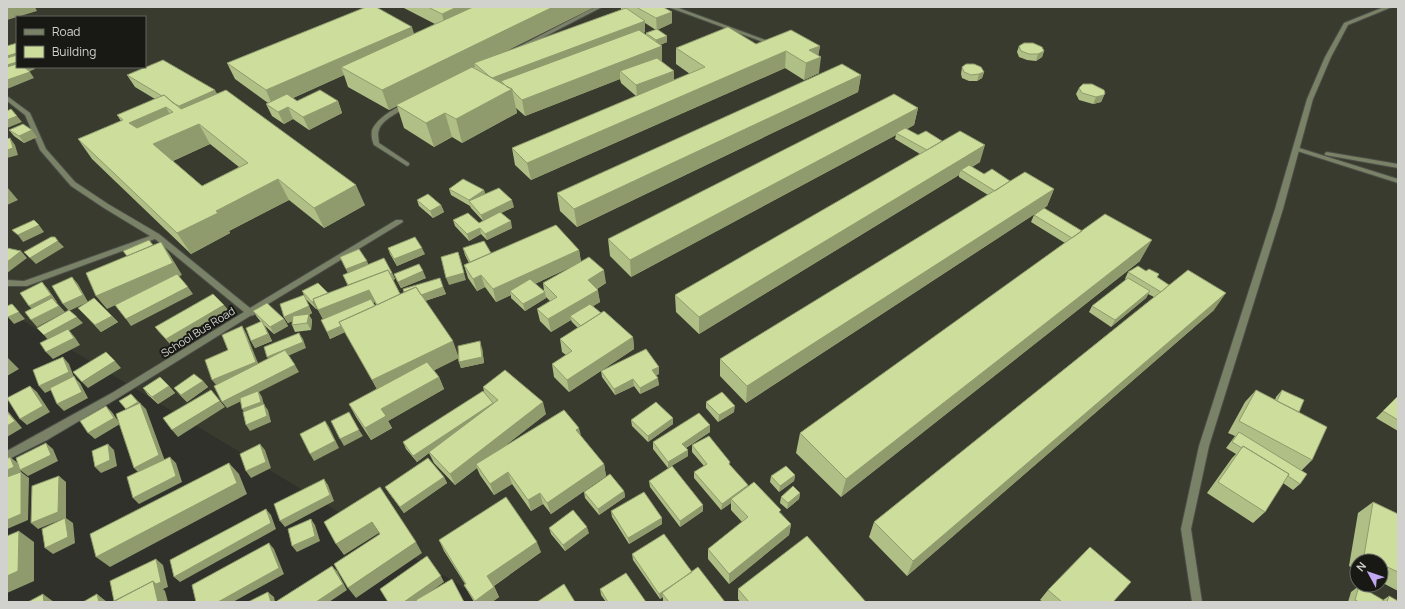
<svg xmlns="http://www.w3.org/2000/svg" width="1405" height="609" viewBox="0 0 1405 609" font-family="Manrope,sans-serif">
  <rect width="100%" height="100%" fill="#2f312a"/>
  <path fill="#383b2e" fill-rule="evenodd" d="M7,7H1398V602H487L7,311ZM17,17H145V67H17ZM1357,561H1381V585H1357Z"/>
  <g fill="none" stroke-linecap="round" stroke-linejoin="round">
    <g stroke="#4c4e48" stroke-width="2">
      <path id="service" d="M595,7H602L517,51L512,50Z
        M668,7H676L768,41L763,42Z
        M407,103L410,105L409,106C400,112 382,119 379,130C377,134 379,139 379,143L409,163V165L407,166L374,145C372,141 371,135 372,130C377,118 396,107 407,103Z
        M1296,147L1398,179V183L1294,150L1293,149Z
        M1327,152L1398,164V168L1325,155V153Z"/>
    </g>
    <g stroke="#4c4e48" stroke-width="2">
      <path id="minor" d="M1384,7H1392L1348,25L1331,57L1313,99L1283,209L1209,446L1191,529L1202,602H1192L1181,529L1199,446L1275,209L1307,99L1325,57L1344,23Z
        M7,96L30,113L46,149L75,182L108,204L159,234L250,308L396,220H402L403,222L255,312L254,315L250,316L118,398L47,440L7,460V451L112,393L244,312L155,239L27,286H7V280L24,281L150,236L104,208L71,186L40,150L25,115L7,101Z"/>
    </g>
    <use href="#service" fill="#798166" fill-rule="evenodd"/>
    <use href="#minor" fill="#798166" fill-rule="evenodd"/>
  </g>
  <path fill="#b0bf86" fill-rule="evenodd" d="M402,7H594L500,54L621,10V7H663L672,12V23L657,30L667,36V42L660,45L662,62L674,80L690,74L676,64V48L756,44L820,46L818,55L819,73L804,80L785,68L531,180L515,165L512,148L636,96L621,83L620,79L525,116L516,108L517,113L462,143L452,137L434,147L404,128L397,106L389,110L348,87L344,75L293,98L297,101H338L342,113L309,130L293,119L284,124L272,116L266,104L268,103L235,79L227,63L414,34L435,24ZM645,23L656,30L646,33V35L643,33L645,32Z
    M1019,46L1044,51L1042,57L1036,61L1027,60L1019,57L1017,52Z
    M962,67L984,72L982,78L977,81H969L962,78L961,74Z
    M127,75L218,94L365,205L324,228L289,200L229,231L230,233L191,254L92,159L78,139L121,121L117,115L155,99L135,87ZM210,144L239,167L202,186L173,161Z
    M861,75L858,92L577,227L560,211L557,193Z
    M1079,88L1105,93L1101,102L1093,104L1079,100L1076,94Z
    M918,108L914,125L907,129L918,135L942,141L980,162L972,167L984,174L1010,182L1054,189L1047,206L746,403L720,376V359L988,195L959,177V175L699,334L676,312L675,295L920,154L895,139L896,135L631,277L610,256L608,239Z
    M9,130L37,137L24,143L14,136Z
    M449,189L484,190L485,194L514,207L501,213L512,228L487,240L481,234L469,241L455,226L453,220L479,223L483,221L471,208L470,206L451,195Z
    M417,200L441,205L444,212L433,218L419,206Z
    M1034,215L1082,231L1140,261L841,497L796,453L800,433L1065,243L1031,222Z
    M388,248L425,254L397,266L390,254Z
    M463,248L491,253L579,250L581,262L606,283L597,289L600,302L593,306L601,313L633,337L634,349L569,392L554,377L552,364L566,355L562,352L560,339L578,328L572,322L571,320L551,332L540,321L537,309L550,301L546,297V298L525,311L511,298V295L496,302L485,287L477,291L468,278L464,265L469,263L465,255ZM577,264L543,283L544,291L535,284Z
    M340,257L368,264L392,273L395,279L393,280L400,294L443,287L446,294L425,301L458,356L482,348L484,363L461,368L459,362L458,358L434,370L439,377L444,389L388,421L392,428L371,440L356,417L349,404L377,389L345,332L330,339L327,332L323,319L317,308L316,309L306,299L312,313L309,315L312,320L311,330L295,332L292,325V321L288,323L284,317L304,295L302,291L328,293L348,286L343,275L348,273ZM375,302L376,305L375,306L373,303Z
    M1146,271L1159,274L1157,278L1169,285L1214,310L907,576L869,537L874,522L1154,297L1148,294L1146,298L1111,327L1089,312L1092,306L1126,280L1125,279L1128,272Z
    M394,274L426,278L401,288L397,281Z
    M78,308L112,316L118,322L101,332Z
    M229,311L171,345L160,333L155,327Z
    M253,311L284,319L288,326L274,334L264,325L272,341L255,348L251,341L261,322L257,317Z
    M659,367V374L656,375L659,385L640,394L634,386L615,395L602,377L601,371Z
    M203,381L208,387L187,402L179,394L174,388Z
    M169,386L175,393L158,404L148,395L143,388Z
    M483,387L546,414L506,445L581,436L604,464L606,476L551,514L543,504L531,511L512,484L494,495L480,475L477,468L455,485L434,463L429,453L417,462L406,449L403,442L485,395Z
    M1256,390L1275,400L1276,397L1282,390L1299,412L1312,460L1301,471L1300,484L1293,490L1283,483L1265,512L1253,523L1207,493L1232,458L1236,454L1226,448L1235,436L1228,433L1245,402Z
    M1398,396V431L1376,418Z
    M706,402L734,412L718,422L706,408Z
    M673,418V424L648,442L632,426L631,420Z
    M710,432L686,448L688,456L668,468L653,449V442Z
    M692,445L730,465L748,485V486L781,513L791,524L789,535L729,584L708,559V549L742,522L731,510V503L721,510L694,478V472L704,466L692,452Z
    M795,475L794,481L779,492L770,482L771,476Z
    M444,477L447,483L404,513L389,493L385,487Z
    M649,481L703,511L680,527L650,487Z
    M624,491L625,497L599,515L585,498L584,492Z
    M800,493L799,499L787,509L780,503L781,497Z
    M1373,502L1398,514V591L1381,582V561H1357V570L1349,566L1358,513Z
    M611,511L662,524L629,544L612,517Z
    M549,528L589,533L565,551L551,534Z
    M439,540L541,552L494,586L499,597L492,602H474L464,585L465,584L444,551Z
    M632,554L692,572L725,602H663V597L660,599L633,560Z
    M1359,586L1383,600L1389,596L1398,602H1348L1351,592Z
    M600,589L646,602H606L601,595Z
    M738,589L866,602H740L738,599Z
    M1048,590L1113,602H1043L1040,600Z"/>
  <path fill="#909b6d" d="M7,7H35L37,11L7,20Z
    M457,7H495L446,30L442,14Z
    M553,7H594L477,66L474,63L475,67L397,105H396L397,106L389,110L382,90Z
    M672,12V23L657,30L656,18Z
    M645,21V32L506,86L501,81L502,87L491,78Z
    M412,27L417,43L341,67L344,75L273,107L266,90Z
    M667,36V42L656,46V40Z
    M662,46V62L620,71V79L525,116L522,100Z
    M820,46L818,58L821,57L819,73L804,80L806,63L809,50Z
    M786,51L785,68L531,180L527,163Z
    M1044,51L1042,57L1036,61L1038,54Z
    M17,53V60L7,64V56Z
    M17,62V67H34L35,69L28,72L7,73V65Z
    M674,71V83L637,97L636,85Z
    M30,72L34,78L7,89V80Z
    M984,72L982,78L977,81L979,74Z
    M861,75L858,92L577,227L574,209Z
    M512,89L517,113L462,143L456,119Z
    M215,90L222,102L186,119L179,106Z
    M1105,93L1101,102L1093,104L1096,97Z
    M338,101L342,113L309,130L303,117Z
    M166,107L177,127L142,143L129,123Z
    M288,107L293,119L284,124L278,112Z
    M918,108L914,125L898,134L896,133V135L631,277L630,260Z
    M445,113L452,137L434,147L426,123Z
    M17,116L22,122L7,128V120Z
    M199,124L210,144L166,164L153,144Z
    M32,130L37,137L24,143L19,136Z
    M10,138L15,145L18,155L7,158V150Z
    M985,145L980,162L963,172L961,170L959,175L699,334V317Z
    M278,179L289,200L229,231L230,233L191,254L177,233L216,211Z
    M356,185L365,205L324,228L314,208Z
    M7,187L18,200L7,205Z
    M1054,189L1047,206L746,403L747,386Z
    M484,190L486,197L470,203L469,200Z
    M512,200L514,207L483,221L481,215Z
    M441,205L444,212L433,218L430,211Z
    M511,221L512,228L487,240L485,234Z
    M39,225L44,232L23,242L18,235Z
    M480,228L481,234L469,241L467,234Z
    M1152,240L1140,261L841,497L846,479Z
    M58,241L64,247L36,264L30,258Z
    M161,242L170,255L182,275L107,309L96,296Z
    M422,248L425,254L397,266L394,259Z
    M579,250L581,262L513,294L510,291L511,295L496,302L493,289Z
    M21,251L27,258L7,273V262Z
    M458,252L466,280L449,285L446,278Z
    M367,261L370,268L349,276L346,269Z
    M604,270L606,283L590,293L588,280Z
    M423,271L426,278L401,288L398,282Z
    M392,273L395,279L369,290L375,302L325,323L318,310L351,290Z
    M481,275L485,287L477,291L473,279Z
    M72,277L78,284L88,302L69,311L63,304Z
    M42,282L48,289L57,302H56L65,312L37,327L31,320L35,312L29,306Z
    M188,287L193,294L131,326L126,319Z
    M443,287L446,294L409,306L406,300Z
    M598,290L600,302L573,318L570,316L571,320L551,332L548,319Z
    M1150,291L1146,298L1111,327L1115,320Z
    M545,292L546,298L525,311L523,304Z
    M328,293L331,300L316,309L312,302Z
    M1226,293L1214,310L907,576L913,561Z
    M304,295L312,313L309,315L312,320L311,330L307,323L308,315L288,323L284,317Z
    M12,304L25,319L14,324L8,317Z
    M224,305L229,311L171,345L166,339Z
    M112,316L118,322L101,332L95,325Z
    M77,317L83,323L69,331L74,336L80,345L53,359L46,352L50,342L44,335Z
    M284,319L288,326L274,334L270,327Z
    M262,321L266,328L272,341L255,348L251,341Z
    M242,326L246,333L260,368L217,386L212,380Z
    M341,326L345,332L330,339L327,332Z
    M299,333L303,339L306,348L272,363L267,357Z
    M633,337L634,349L569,392L567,380Z
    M453,341L459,358L381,397L372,380Z
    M480,341L482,348L484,363L461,368L459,362Z
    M7,357L19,369L7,376Z
    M63,357L69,364L74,377L80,383L88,398L64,411L57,404L75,379L45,393L39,386Z
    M115,361L121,368L88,388L82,382Z
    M295,365L299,372L259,392L262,397L264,405L268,410L271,422L250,431L246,425L247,416L242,409L258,393L227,408L222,402Z
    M659,367V374L653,377L652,370Z
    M439,377L444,389L388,421L392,428L371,440L365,428L381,409Z
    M658,378L659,385L640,394V388Z
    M633,379L634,386L615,395L614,389Z
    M203,381L208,387L187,402L181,395Z
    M30,386L37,392L50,412L27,425L20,419Z
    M169,386L175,393L158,404L152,397Z
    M131,394L146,409L165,461L140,474L134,468L126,409Z
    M220,401L225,407L178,437L172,430Z
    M543,402L546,414L478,467L476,464L477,468L455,485L450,474Z
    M493,403L495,409L429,452V453L417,462L413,456Z
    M106,406L112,412L120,424L95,439L88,433Z
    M735,406L734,412L718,422L719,415Z
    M7,410L22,428L7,437Z
    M673,418V424L648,442V436Z
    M325,421L329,427L339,448L314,461L310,454Z
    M710,425V432L682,450V444Z
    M579,428L582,439L576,430Z
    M359,430L363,436L344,446L340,439Z
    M46,443L53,449L58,461L28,476L20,470L21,472L29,478L28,520L7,529V470L10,457L18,463Z
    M108,444L114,450L117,466L101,473L95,467Z
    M260,444L265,450L271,468L251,478L246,471Z
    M688,450V456L668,468V462Z
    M170,457L176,463L182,482L139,504L133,498Z
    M229,463L239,474L247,494L110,567L96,557Z
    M604,464L606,476L551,514L547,503Z
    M508,472L512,484L494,495L490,484Z
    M795,475L794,481L779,492L780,486Z
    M59,476L66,482V518L73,523L75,543L53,554L45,548L65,518L38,529L31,523Z
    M444,477L447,483L404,513L400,507Z
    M324,479L328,485L334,501L285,527L280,521Z
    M748,485L747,492L731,499V503L721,510L722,504Z
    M624,491L625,497L599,515L598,509Z
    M540,493L543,504L531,511L528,500Z
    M800,493L799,499L787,509L788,503Z
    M703,505V511L680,527V521Z
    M266,509L271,515L276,529L180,582L174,577Z
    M662,518V524L629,544L628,538Z
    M311,519L315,525L320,541L297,552L292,546Z
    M372,522L379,533L344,555L336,544Z
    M791,524L789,535L729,584V574Z
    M587,527L589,533L565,551L563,545Z
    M19,531L34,542V581L7,593V576Z
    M416,542L422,553L356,598L348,588Z
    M537,542L541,552L492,587L487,576Z
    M269,543L274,549L284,574L233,602H218Z
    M156,559L163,565L168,587L163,589L165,591L168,602H158L153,581Z
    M332,566L337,571L347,590L329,602H316Z
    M692,572L662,593L663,597L660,599L659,594Z
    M441,576L444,582L416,602H404Z
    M494,587L499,597L492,602H475V601Z
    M268,592L274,597L275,602H271Z
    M43,594L54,602H44Z
    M97,594L107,602H99Z"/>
  <path fill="#cdde9c" stroke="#909b6d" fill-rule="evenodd" d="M366,7H376L412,27L266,90L227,63Z
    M428,7H457L442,14Z
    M473,7H553L382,90L341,67Z
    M636,7H663L672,12L656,18Z
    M626,8L645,21L492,78L489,76L474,63Z
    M728,27L756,44L791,30L820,46L809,50L821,57L806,63L786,51L527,163L512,148L705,67L676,48Z
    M657,29L667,36L656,40L646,33Z
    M639,30L662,46L522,100L513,91L512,89L507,87L501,81Z
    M17,43V53L7,56V46Z
    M1024,43H1033L1042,47L1044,51L1038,54H1029L1021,51L1019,46Z
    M17,55V62L7,65V58Z
    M657,58L674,71L636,85L620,71Z
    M163,60L215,90L179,106L173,103L164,95L162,96L127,75Z
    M17,64V67H24L30,72L7,80V67Z
    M842,64L861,75L574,209L557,193Z
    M966,64H974L981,67L984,72L979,74L971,75L964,72L962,67Z
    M472,67L512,89L456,119L445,113L426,123L396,105Z
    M1083,84H1092L1104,90L1105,93L1104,95L1096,97L1082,93L1079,88Z
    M226,90L356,185L314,208L278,179L216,211L218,213L177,233L78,139L123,120L117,115L164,95L181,109ZM166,107L173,112L137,128L129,123ZM199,124L248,163L202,186L153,144Z
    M320,90L338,101L303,117L288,107L278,112L266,104L287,94L297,101Z
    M894,94L918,108L630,260L608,239Z
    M11,109L17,116L7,120V111Z
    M23,124L32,130L19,136L9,130Z
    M905,128L918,135L926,131L942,141L927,150L896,133Z
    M960,131L985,145L699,317L675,295Z
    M10,138L13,148L7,150V139Z
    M969,165L984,174L992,169L1010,181L995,191L961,170Z
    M1025,172L1054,189L747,386L720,359Z
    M463,179L484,190L469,200L449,189Z
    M499,188L512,200L481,215L469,201Z
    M428,194L441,205L430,211L417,200Z
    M1044,208L1082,231L1072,238L1034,215Z
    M500,212L511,221L485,234L480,228L467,234L453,220L468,213L479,223Z
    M1105,214L1152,240L846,479L800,433Z
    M34,220L39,225L18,235L12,230Z
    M556,225L579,250L493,289L481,275L473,279L464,265Z
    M51,237H55L58,241L30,258L24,252Z
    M415,237L422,248L394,259L388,248Z
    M149,240L153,245L127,256L123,251Z
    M484,241L491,253L470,262L463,248Z
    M161,242L173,263L96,296L86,273Z
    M7,248L21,251L7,262Z
    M359,249L367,261L346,269L340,257Z
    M458,252L464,273L446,278L441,257Z
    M589,257L604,270L588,280L598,290L548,319L537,309L557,297L543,283Z
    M384,258L392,273L390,274L388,270L348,285L343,275Z
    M419,264L423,271L398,282L394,274Z
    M1138,266L1146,271L1149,269L1159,274L1157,277L1169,285L1161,292L1128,272Z
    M388,270L400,294L377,305L369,290L318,310L313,299Z
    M1188,270L1226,293L913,561L874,522Z
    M177,274L188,287L126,319L115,305Z
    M72,277L83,295L63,304L52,286Z
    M440,278L443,287L421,295L416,287L404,292L403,289Z
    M1128,278L1150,291L1115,320L1092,306Z
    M530,279L545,292L523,304L510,291Z
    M42,282L51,295L29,306L20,293Z
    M318,283L328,293L313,299L314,301L312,302L302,291Z
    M416,287L453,341L372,380L339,322Z
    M213,294L224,305L166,339L155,327Z
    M304,295L309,306L284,317L280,304Z
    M52,298L59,306L31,320L25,312Z
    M94,298L112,316L95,325L78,308Z
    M371,299L375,306L339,322L341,326L327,332L321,320Z
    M267,303L284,319L270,327L253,311Z
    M12,304L19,312L8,317L7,316V306Z
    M590,304L601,313L581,326L570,316Z
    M69,310L77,317L44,335L37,328Z
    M604,311L633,337L567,380L552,364L572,351L560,339Z
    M309,314L307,323L292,325L293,316Z
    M262,321L268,334L251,341L246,328Z
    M242,326L256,362L212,380L205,360L228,350L222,335Z
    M68,329L74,338L46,352L40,343Z
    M299,333L303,342L267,357L264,347Z
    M480,341L482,357L459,362L458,346Z
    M646,349L659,367L652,370L658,378L640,388L633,379L614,389L601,371Z
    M285,350L295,365L222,402L214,386Z
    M106,352L115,361L82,382L73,372Z
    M63,357L69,372L39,386L33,370Z
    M427,362L439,377L381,409L386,416L365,428L349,404Z
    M505,370L543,402L450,474L429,452L498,400L483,387Z
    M194,374L203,381L181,395L174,388Z
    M74,376L82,392L57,404L50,388Z
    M160,377L169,386L152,397L143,388Z
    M30,386L43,406L20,419L7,398Z
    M211,390L220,401L172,430L163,418Z
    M1256,390L1327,427L1312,460L1239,421Z
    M1282,390L1304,400L1299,412L1277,401Z
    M258,391L261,402L242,409L240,398Z
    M483,391L493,403L413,456L403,442Z
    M722,392L735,406L719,415L706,402Z
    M131,394L138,402L126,409L119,401Z
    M1398,396V420L1383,411Z
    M656,402L673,418L648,436L631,420Z
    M140,403L159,455L134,468L116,414Z
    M264,404L267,416L246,425L243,412Z
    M106,406L114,418L88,433L80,421Z
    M564,410L579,428L576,430L604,464L547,503L540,493L528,500L508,472L490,484L476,464Z
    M7,412L15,421L7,426Z
    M349,412L359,430L340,439L331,421Z
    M699,413L710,425L682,444L688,450L668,462L653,442Z
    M325,421L335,441L310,454L300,434Z
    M1239,432L1307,474L1300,484L1288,476L1289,474L1243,446L1242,448L1232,442Z
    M709,436L730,462L729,464L748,485L722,504L694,472L707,464L692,445Z
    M46,443L51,455L20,470L16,458Z
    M108,444L110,460L95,467L92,451Z
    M260,444L266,462L246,471L240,454Z
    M1243,446L1289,474L1265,512L1218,482Z
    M10,457L14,467L7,470V459Z
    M170,457L176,476L133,498L127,477Z
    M428,458L444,477L400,507L385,487Z
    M229,463L237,483L96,557L90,534Z
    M672,466L703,505L680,521L649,481Z
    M786,466L795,475L780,486L771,476Z
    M21,472V514L7,520V477Z
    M610,474L624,491L598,509L584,492Z
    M59,476L58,512L31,523L32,486Z
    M324,479L330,495L280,521L274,504Z
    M754,482L781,510L779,512L791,524L729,574L708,549L748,517L731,499Z
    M793,486L800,493L788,503L781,497Z
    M380,487L416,542L348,588L334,564L380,534L372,522L336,544L324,522Z
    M644,492L662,518L628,538L611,511Z
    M506,497L537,542L487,576L494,587L475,601L464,585L466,584L439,540Z
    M1373,502L1398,514V572L1381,564V561H1375L1364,556Z
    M266,509L271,523L174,577L170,560Z
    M573,510L587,527L563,545L549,528Z
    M65,518L68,537L45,548L42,529Z
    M311,519L315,536L292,546L288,529Z
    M19,531L18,571L7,576V536Z
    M664,534L692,572L659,594L632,554Z
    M807,536L866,602H749L738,589Z
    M269,543L279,568L218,602H196L192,585Z
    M1090,547L1131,582L1113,602H1062L1048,590Z
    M427,556L441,576L404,602H388L380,589Z
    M156,559L161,582L156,584L153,581L114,601L110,581Z
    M332,566L343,584L316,602H277V601Z
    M698,567L725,602H669L662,593Z
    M626,573L646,602H608L600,589Z
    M452,579L464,602H417L416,600Z
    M153,581L158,602H113Z
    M564,584L575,602H537Z
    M1359,586L1383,600V602H1359L1355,600Z
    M268,592L271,602H248Z
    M43,594L44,602H28Z
    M97,594L99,602H83Z
    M1389,596L1398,601V602H1387Z"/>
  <g text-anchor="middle" stroke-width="4" stroke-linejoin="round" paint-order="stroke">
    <g font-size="11" fill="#d1d2ce" stroke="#181915">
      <text transform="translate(198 332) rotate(-32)" y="4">School Bus Road</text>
    </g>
  </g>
  <rect width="1405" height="609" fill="none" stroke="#d1d2ce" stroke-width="16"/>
  <rect x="16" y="16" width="130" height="52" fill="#181915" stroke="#62635f"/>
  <rect x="24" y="29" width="20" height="6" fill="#798166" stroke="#62635f"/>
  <text x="52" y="36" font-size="12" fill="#d1d2ce">Road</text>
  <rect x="24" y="46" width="20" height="12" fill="#cdde9c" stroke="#62635f"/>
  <text x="52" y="56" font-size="12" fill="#d1d2ce">Building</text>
  <g transform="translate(1369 573) rotate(310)"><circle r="19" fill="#181915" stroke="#62635f"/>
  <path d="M0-3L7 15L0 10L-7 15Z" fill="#c2a7f2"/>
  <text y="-6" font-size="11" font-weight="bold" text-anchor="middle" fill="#d1d2ce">N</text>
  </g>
</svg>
